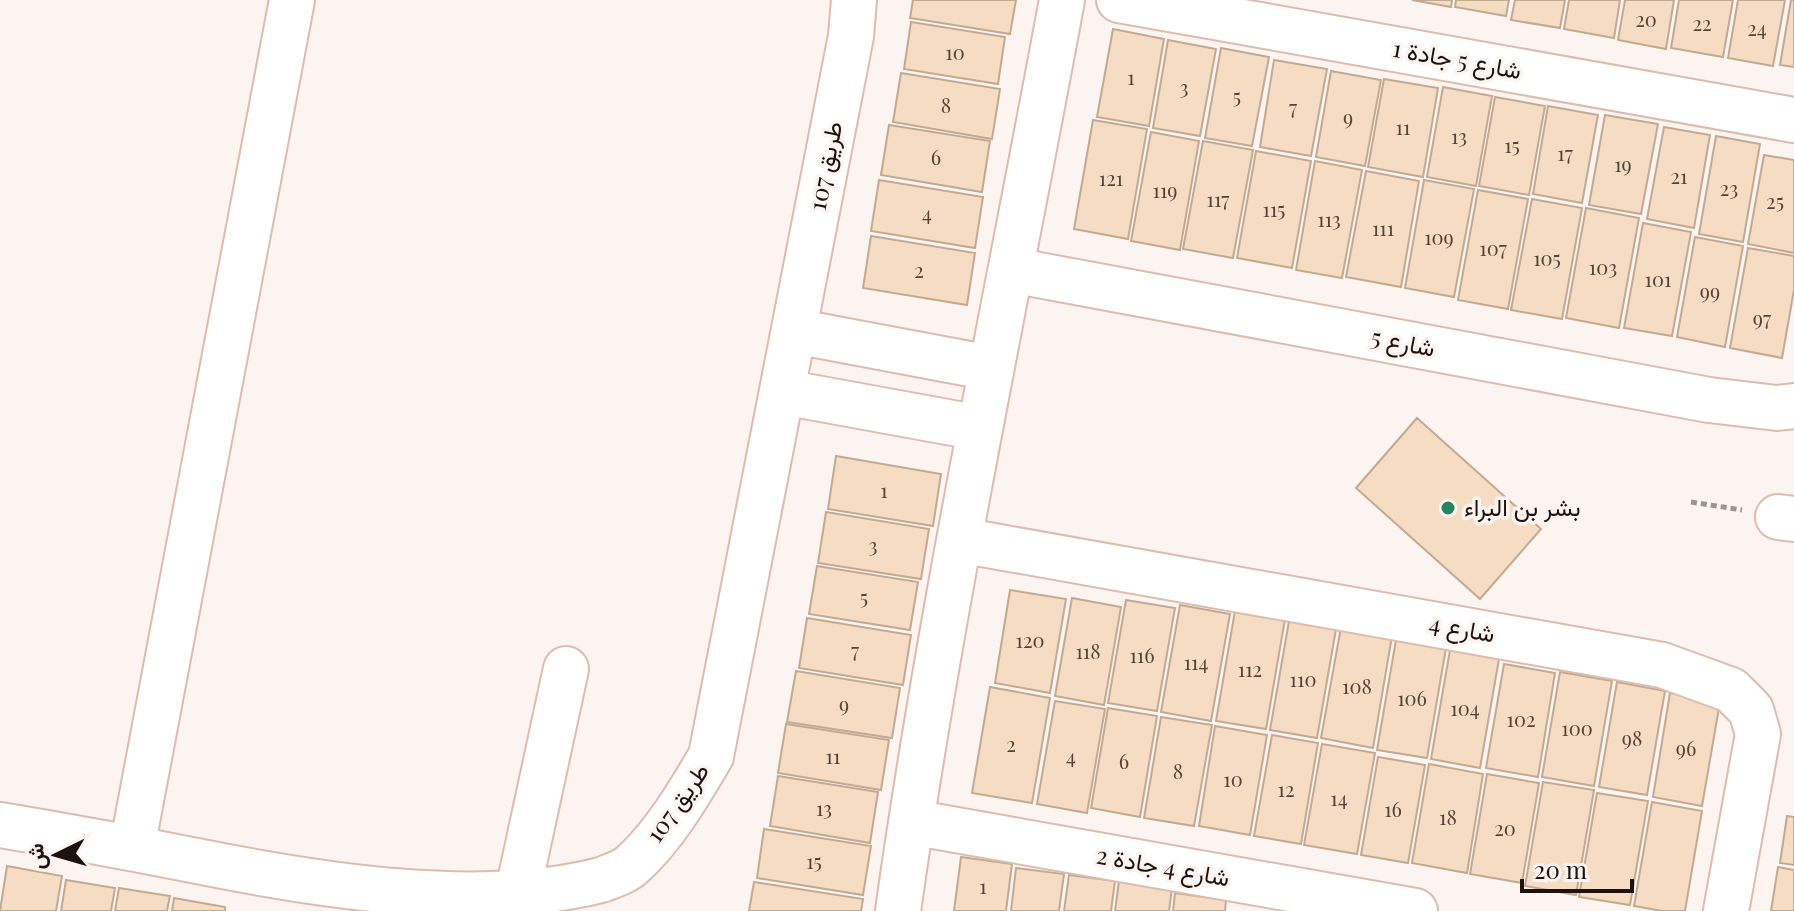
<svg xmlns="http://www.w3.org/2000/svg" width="1794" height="911" viewBox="0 0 1794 911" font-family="'Playfair Display',Vazirmatn,serif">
  <rect width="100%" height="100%" fill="#fbf4f1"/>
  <path fill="#f6dcc3" stroke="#c2aa92" stroke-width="2" d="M913,0H1016L1010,34L910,18Z
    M1412,0H1452L1451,7Z
    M1456,0H1509L1506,16L1455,7Z
    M1515,0H1565L1560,28L1511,20Z
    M1569,0H1620L1614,38L1564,29Z
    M1625,0H1674L1666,49L1618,40Z
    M1679,0H1733L1723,57L1671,48Z
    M1738,0H1785L1773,66L1728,58Z
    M1791,0H1794V67L1780,65Z
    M911,22L1005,37L998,84L904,69Z
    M1113,29L1164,39L1149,126L1097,117Z
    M1168,40L1216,49L1200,136L1153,128Z
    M1221,48L1269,57L1252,146L1205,138Z
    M1274,60L1327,69L1311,156L1260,147Z
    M1331,71L1381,80L1365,166L1316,157Z
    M901,73L1000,89L992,139L893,122Z
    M1384,79L1438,88L1423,177L1368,167Z
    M1443,87L1492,96L1476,186L1427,177Z
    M1495,97L1545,106L1529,195L1479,186Z
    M1548,106L1598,115L1582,203L1533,194Z
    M1605,115L1658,124L1641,214L1589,205Z
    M1093,120L1147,129L1128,239L1074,229Z
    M889,125L990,141L982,192L881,175Z
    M1664,127L1710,135L1694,228L1647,219Z
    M1151,132L1199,141L1180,250L1131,241Z
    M1716,136L1760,144L1743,242L1699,234Z
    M1203,141L1253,150L1233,258L1183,249Z
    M1256,151L1311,161L1292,268L1237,258Z
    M1764,155L1794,160V253L1748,244Z
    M1315,161L1362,170L1342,278L1296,270Z
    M1366,171L1419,181L1401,287L1346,277Z
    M879,180L983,197L975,248L871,231Z
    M1424,180L1474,189L1454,297L1405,288Z
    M1478,190L1528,199L1508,309L1458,300Z
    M1532,199L1582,208L1562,319L1511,310Z
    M1586,208L1639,218L1619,328L1566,318Z
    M1643,223L1691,232L1672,336L1624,328Z
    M871,236L975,253L967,305L863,288Z
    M1695,237L1743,246L1725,347L1677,337Z
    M1748,248L1794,256V290L1782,358L1730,348Z
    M1417,418L1541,529L1480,599L1356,488Z
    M836,456L941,474L933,526L828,509Z
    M826,512L929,529L921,579L818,563Z
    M817,566L918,582L910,630L809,614Z
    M1010,590L1066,599L1050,693L995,683Z
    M1072,598L1121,607L1104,705L1055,696Z
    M1126,600L1175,608L1157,711L1108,703Z
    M1180,605L1230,614L1211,721L1161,712Z
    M1235,611L1285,619L1266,729L1216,721Z
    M807,618L911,635L903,685L799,668Z
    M1289,621L1336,629L1317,738L1270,730Z
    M1341,627L1392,636L1373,748L1321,738Z
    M1396,640L1446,648L1427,758L1377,750Z
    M1450,650L1499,659L1480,768L1431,759Z
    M1504,664L1555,673L1538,777L1486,768Z
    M796,671L900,688L892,738L787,722Z
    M1560,672L1612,681L1594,786L1542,777Z
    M1617,682L1665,691L1647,795L1599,787Z
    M990,687L1050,698L1032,803L972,793Z
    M1670,693L1720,702L1702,806L1653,797Z
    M1055,701L1105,709L1087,813L1037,804Z
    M1108,708L1157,716L1140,817L1091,808Z
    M1161,717L1212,725L1194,826L1144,818Z
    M786,724L889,740L881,790L778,773Z
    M1215,726L1267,735L1250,835L1199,826Z
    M1272,735L1318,743L1301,844L1254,836Z
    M1322,744L1375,753L1357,854L1304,845Z
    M1378,757L1425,765L1408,863L1361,855Z
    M1429,764L1483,774L1467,873L1412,863Z
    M1487,774L1539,783L1522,883L1470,874Z
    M778,776L878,792L870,843L770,826Z
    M1543,782L1594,790L1576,895L1525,886Z
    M1597,793L1648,801L1630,905L1579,897Z
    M1652,802L1702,811L1685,911H1662L1634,906Z
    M1787,816L1794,817V865L1780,863Z
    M764,829L871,846L863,895L757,878Z
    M961,857L1012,864L1006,911H954Z
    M7,866L62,876L56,911H0Z
    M1778,867L1794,870V911H1771Z
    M1016,868L1064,874L1059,911H1011Z
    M1069,875L1115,881L1111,911H1064Z
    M66,880L115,888L111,911H61Z
    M1119,881L1172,888L1169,911H1115Z
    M754,882L863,899L861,911H749Z
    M119,888L170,896L167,911H115Z
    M1175,893L1226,900L1225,911H1173Z
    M174,898L225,907V911H172Z"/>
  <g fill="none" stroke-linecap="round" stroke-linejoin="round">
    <g stroke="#ddbcae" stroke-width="48">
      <path id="minor" d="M1119,0L1794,120
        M1012,270L1709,400L1777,408L1794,406
        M794,331L991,368
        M783,392L980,428
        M1778,517L1794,519
        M960,540L1662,665L1731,690L1751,710L1758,734L1726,911
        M911,822L1415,911
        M0,825C66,836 131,848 197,861C321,886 480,911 601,880C611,876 625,872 633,864C664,836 690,792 711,756L851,36L854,0
        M132,848L292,0
        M515,905L566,669
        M898,911C941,605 1006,303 1062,0"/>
    </g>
    <path stroke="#9d9491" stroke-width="5" stroke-dasharray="6 4" stroke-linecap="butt" d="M1691,502L1742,510"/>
    <use href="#minor" stroke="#fff" stroke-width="44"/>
  </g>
  <circle fill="#26865f" stroke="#fbf4f1" stroke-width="3" cx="1448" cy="508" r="8"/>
  <g text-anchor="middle" stroke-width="7" stroke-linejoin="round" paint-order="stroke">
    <g font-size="20" fill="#53443a">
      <text x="1646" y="27">20</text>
      <text x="1702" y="31">22</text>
      <text x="1757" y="36">24</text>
      <text x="955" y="60">10</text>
      <text x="1131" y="85">1</text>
      <text x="1184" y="95">3</text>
      <text x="1237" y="104">5</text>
      <text x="946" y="113">8</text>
      <text x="1293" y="115">7</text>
      <text x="1348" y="125">9</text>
      <text x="1403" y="135">11</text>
      <text x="1459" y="144">13</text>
      <text x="1512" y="153">15</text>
      <text x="1565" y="161">17</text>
      <text x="936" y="165">6</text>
      <text x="1623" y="172">19</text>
      <text x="1679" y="184">21</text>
      <text x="1111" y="186">121</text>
      <text x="1729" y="196">23</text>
      <text x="1165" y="198">119</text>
      <text x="1218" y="207">117</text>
      <text x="1775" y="209">25</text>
      <text x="1274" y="217">115</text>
      <text x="927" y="221">4</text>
      <text x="1329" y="227">113</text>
      <text x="1383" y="236">111</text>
      <text x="1439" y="245">109</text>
      <text x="1493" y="256">107</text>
      <text x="1547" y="266">105</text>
      <text x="1603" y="275">103</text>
      <text x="919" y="278">2</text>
      <text x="1658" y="287">101</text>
      <text x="1710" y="299">99</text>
      <text x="1762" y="326">97</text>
      <text x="884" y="498">1</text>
      <text x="873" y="553">3</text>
      <text x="864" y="605">5</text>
      <text x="1030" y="648">120</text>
      <text x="855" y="658">7</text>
      <text x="1088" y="659">118</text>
      <text x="1142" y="663">116</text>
      <text x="1196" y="670">114</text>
      <text x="1250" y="677">112</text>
      <text x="1303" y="687">110</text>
      <text x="1357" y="694">108</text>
      <text x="1412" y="706">106</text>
      <text x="844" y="712">9</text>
      <text x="1465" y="716">104</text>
      <text x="1521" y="727">102</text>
      <text x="1577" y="736">100</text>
      <text x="1632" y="746">98</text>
      <text x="1011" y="752">2</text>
      <text x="1686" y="756">96</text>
      <text x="833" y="764">11</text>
      <text x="1071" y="764">4</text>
      <text x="1124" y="769">6</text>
      <text x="1178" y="779">8</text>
      <text x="1233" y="787">10</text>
      <text x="1286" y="797">12</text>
      <text x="1339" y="806">14</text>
      <text x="824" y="816">13</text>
      <text x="1393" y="817">16</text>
      <text x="1448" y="825">18</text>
      <text x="1505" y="836">20</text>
      <text x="814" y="869">15</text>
      <text x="983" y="894">1</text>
    </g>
    <g font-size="24" fill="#1d120d" stroke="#fbf4f1">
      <text transform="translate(1457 60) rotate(10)" y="8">شارع 5 جادة 1</text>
      <text transform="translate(826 166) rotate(-79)" y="8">طريق 107</text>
      <text transform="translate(1403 343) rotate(11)" y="8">شارع 5</text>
      <text transform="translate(1462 629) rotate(10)" y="8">شارع 4</text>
      <text transform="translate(678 803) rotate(-55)" y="8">طريق 107</text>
      <text transform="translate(1163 867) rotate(10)" y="8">شارع 4 جادة 2</text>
    </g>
    <g font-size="24" fill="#1d120d" stroke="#fbf4f1" text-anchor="start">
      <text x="1464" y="516">بشر بن البراء</text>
    </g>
  </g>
  <g transform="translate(56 855) rotate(265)" stroke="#fbf4f1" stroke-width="6" paint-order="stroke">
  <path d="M0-6L14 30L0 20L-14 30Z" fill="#1d120d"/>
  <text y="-12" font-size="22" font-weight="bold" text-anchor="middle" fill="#1d120d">ش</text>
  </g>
  <path d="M1522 879v12h110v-12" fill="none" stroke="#1d120d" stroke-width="4"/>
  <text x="1534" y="879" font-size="24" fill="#1d120d" stroke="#fbf4f1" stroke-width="6" paint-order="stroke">20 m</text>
</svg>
